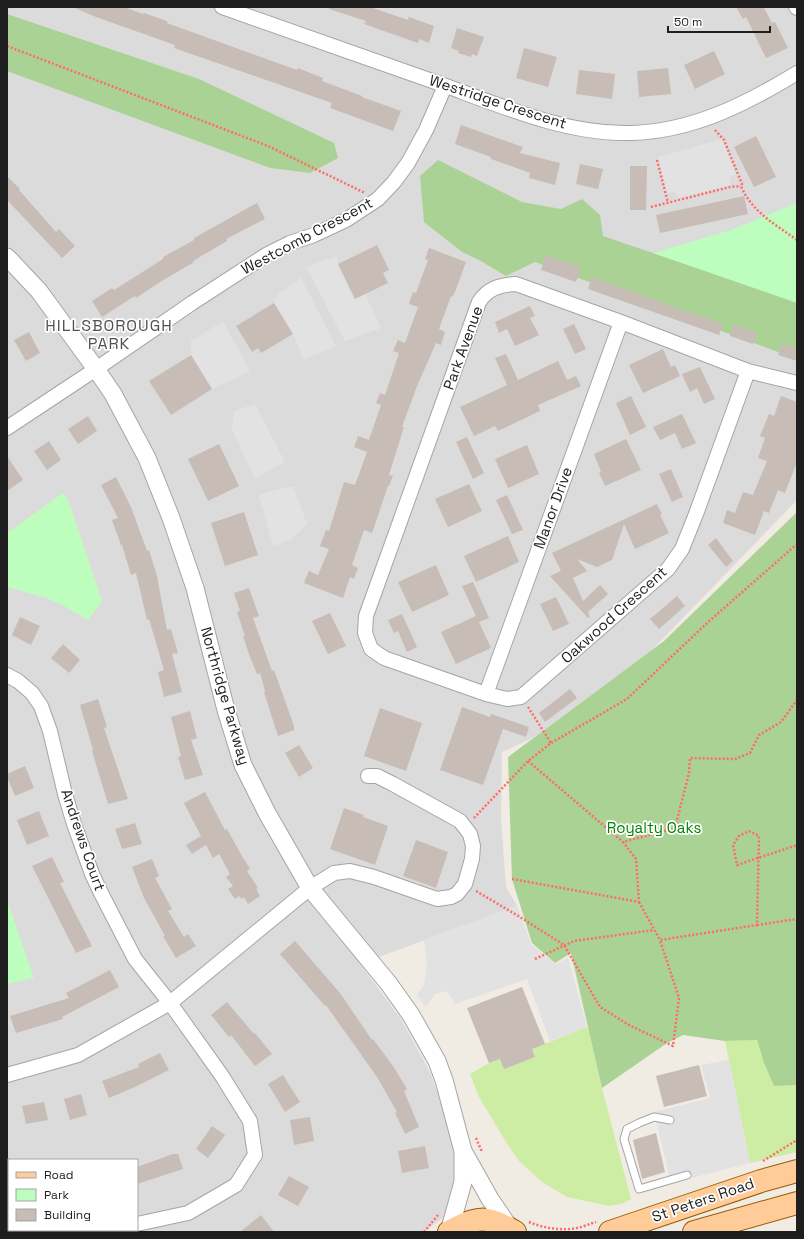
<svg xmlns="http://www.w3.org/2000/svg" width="804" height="1239" viewBox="0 0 804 1239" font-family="'Space Grotesk',sans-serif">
  <rect width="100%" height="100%" fill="#f0ebe3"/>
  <path fill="#dcdbdb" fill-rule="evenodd" d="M7,7H797V500L651,651L533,738L502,752L501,818L506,887L517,906L360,964L401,1019L430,1072L444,1111L457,1155L459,1173L449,1213L424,1232H7ZM9,1160H137V1230H9Z"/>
  <path fill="#cdeda5" d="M587,1027L589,1032L602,1088L631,1199L621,1204L609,1206L567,1197L542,1182L519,1161L506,1142L479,1097L470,1074L489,1063L500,1059L535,1057L532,1049Z
    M757,1040L764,1063L774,1086L797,1085V1152L750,1163L725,1041Z"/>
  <path fill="#abd295" d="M7,14L199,79L334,143L338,158L310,173L270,168L7,71Z
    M438,160L522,202L561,209L582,199L600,215L603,236L797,302V359L535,262L506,276L479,260L462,252L424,222L420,176Z
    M797,512V1085L774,1086L764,1063L757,1040L725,1041L683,1035L667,1043L602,1088L571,953L555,963L532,943L512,879L508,757L664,641Z"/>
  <path fill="#bdfdbe" d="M797,203V303L653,253L731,230Z
    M63,493L69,502L102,601L88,620L64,606L46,598L7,587V533Z
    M7,900L34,978L7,984Z"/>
  <path fill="#e2e2e2" d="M722,139L736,175L731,176L729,179L731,185L678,198L676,193L674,191L667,193L658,157Z
    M337,256L338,264L354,299L365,294L381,328L345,341L306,267Z
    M301,278L336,346L304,360L293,334L274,303L278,294Z
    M223,321L250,371L212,389L191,355V341Z
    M255,404L285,462L255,478L232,430L234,411Z
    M293,486L307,524L291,540L273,546L259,495L275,490Z
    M517,906L531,944L555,964L568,958L587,1027L550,1041L527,979L455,1004L447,991L435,994L426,1007L417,995L424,985L427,966L424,939Z
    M729,1060L750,1163L671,1183L654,1112L710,1098L701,1065Z"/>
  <path fill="#c8bcb6" d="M75,7H124L143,14L144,13L167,21V23L297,70L298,68L323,78L322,81L362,96V97L401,111L393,131L330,108L332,103L174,48L175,45L96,17L75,8Z
    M329,7H370L408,20L409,17L434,26L429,43L419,39L418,43L364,24L366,21L329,9Z
    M736,7H765L764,8L772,23L775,22L788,48L766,58L746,17L743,19Z
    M457,28L484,37L477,56L472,54L471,57L458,53L459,51L451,48Z
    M524,48L557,57L548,87L516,78Z
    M714,51L725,74L695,89L684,65Z
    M668,68L671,94L639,97L637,71Z
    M579,70L615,74L612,99L576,94Z
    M461,125L523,147L520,153L560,163L555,185L529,178L530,173L491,159V157L455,144Z
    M756,136L776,177L754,187L734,147Z
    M580,164L603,169L598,189L576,184Z
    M630,166H647L646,210H630Z
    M7,176L20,189L19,190L56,232L59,229L75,246L62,258L7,200Z
    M744,196L748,214L660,233L656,215Z
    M257,203L265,219L226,239L227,241L193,261L194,262L160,282L136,298L135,296L102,317L92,301L112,288L114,290L163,259V257L194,240V238Z
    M377,245L389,270L383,273L388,283L355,299L338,264Z
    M429,248L466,262L455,292L452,297L451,296L439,329L445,332L441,345L436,343L417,386L402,427H404L389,475L393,476L389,486H388L372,533L364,530L352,565L358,568L354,579L350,577L343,598L304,583L309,571L318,575L329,549L320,546L326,530L329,531L344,482L355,485L367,452L354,447L358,436L369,440L381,405L376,403L380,393L385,395L399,353L393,351L398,340L405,343L418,307L409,304L413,292L416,293L428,260L425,259Z
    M546,255L581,267L576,282L541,270Z
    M592,277L687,312V311L723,324L719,335L588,289Z
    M274,303L293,334L261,353L258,348L252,352L236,326Z
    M530,306L535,316L530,318L539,335L515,346L507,329L499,333L495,322Z
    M574,324L586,349L575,354L563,329Z
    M733,324L757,333L753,344L730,336Z
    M29,332L40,353L26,361L14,340Z
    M782,343L797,349V361L778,355Z
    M663,349L671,367L675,365L680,376L643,393L629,365Z
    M506,354L518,380L558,361L567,380L576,376L581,386L538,405L540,411L498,431L495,426L474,436L460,407L507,385L495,358Z
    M191,355L212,389L171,415L149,381Z
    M700,367L715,399L704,404L697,388L690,392L682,374Z
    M631,396L646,427L630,435L616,403Z
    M781,396L797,402V462L785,493L778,490L769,513L764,511L755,535L723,523L727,510L735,513L743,492L753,495L767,461L758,458L765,438L760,436L769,414L774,416Z
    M682,414L696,443L682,449L675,433L660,440L653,427Z
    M88,416L97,431L78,444L68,429Z
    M467,437L484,473L473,479L456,442Z
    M626,439L641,470L605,486L599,473L601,472L594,454Z
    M49,441L61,460L47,470L34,451Z
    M219,444L239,486L208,501L188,459Z
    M527,445L539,474L508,488L495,459Z
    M7,456L23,480L7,491Z
    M671,469L683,497L672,502L659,474Z
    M116,477L131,507L147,551L149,550L157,576L167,630L171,629L178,653L172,654L182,692L164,697L158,672L164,670L149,619L147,620L136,573L131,575L122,545H121L112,520L118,518L101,485Z
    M469,484L482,511L448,527L435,499Z
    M507,495L523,530L512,534L496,500Z
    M657,504L662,514L660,515L669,533L635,549L624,524L612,560L597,567L577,559L587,571L573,578L583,601L600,585L608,594L588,612L590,617L588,618L550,576L561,571L552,553Z
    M244,512L258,555L225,566L211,523Z
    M508,536L519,562L476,582L464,556Z
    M716,538L733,561L726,567L708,545Z
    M436,565L449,595L412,612L398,582Z
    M473,582L489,618L479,622L491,648L456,664L441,632L476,616L462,586Z
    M249,588L259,616L253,618L272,671L274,670L294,726V730L278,736L264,692L265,691L260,673L257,674L250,657L243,636H245L237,612L240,611L234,593Z
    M677,596L685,606L659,629L650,619Z
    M556,597L569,624L553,631L540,604Z
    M330,613L346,646L328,654L312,621Z
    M402,614L417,647L407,652L398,631L394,633L388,620Z
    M20,617L40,626L31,645L12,635Z
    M63,644L80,660L69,673L51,658Z
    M570,689L577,698L545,722L539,713Z
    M98,699L107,727L104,728L128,799L108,804L92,751L93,750L80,705Z
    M462,707L490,717L491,714L529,727L526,737L503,729L483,785L440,770Z
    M380,708L422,723L406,771L364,756Z
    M190,711L197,738L191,740L203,775L185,780L178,757L181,756L171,717Z
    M299,745L313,768L299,777L285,753Z
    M25,766L34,788L15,796L7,777V774Z
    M205,792L225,830L227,829L243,858L250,868L247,871L258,888L256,889L260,896L248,904L244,897L242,899L239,896L235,899L228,889L233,886L226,877L230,874L219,854L213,858L206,845L192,854L186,845L201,836L184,803Z
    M344,808L364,815L363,817L388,826L375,865L330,849Z
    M39,811L49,836L27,845L17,820Z
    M135,823L142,844L122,849L115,829Z
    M416,840L448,852L436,888L403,876Z
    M52,857L64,882L60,883L92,946L76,953L32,866Z
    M152,859L159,876L155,878L172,909L168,911L184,937L188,934L196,946L176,958L163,936H165L144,898L132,867Z
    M295,941L340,993L372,1040L373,1039L393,1066L407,1089L404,1091L419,1127L405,1134L395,1113L397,1112L377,1077L326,1005L325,1006L280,954Z
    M110,970L119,987L62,1017L63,1019L16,1033L10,1016L69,998L66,993Z
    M522,987L545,1044L532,1049L535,1057L504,1069L500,1059L489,1063L467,1008Z
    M227,1002L254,1034L255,1033L272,1054L255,1066L231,1035L229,1037L211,1015Z
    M160,1053L169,1070L135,1087L109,1098L102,1081L139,1067L138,1064Z
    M699,1065L707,1096L664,1107L656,1076Z
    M283,1075L300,1102L285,1112L268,1084Z
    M81,1094L87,1115L70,1120L64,1099Z
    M44,1102L48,1120L26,1124L22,1106Z
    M310,1117L314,1141L294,1145L290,1120Z
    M212,1126L225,1135L208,1158L196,1149Z
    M656,1133L665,1172L642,1179L633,1140Z
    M425,1146L429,1168L402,1173L398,1151Z
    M173,1154H178L183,1169L137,1184V1167Z
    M289,1176L309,1187L298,1206L278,1195Z
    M261,1215L274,1232H240Z"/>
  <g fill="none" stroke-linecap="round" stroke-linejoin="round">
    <g stroke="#a5a5a5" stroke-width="9">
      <path id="service" d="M670,1120L654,1117L639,1123L627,1129L624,1139L639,1189L687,1175"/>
    </g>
    <g stroke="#a5a5a5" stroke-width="16">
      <path id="minor" d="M222,7C294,33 366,58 438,83C499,105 566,135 632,133C693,131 746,104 797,73
        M796,7L797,8
        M748,371L696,514L682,549L668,569L521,697L507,699L486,694L384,658L371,649L365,633L366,616L479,302C488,288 500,285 516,284L621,322L748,371L797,383
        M7,428L96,369L192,303L266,255L290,243L314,235L346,220L378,199L394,182L408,163L426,130L445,86
        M7,675L18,681L32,693L41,706L50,731L65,794L74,824L92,874L101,893L135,959L170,1003L222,1076L250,1121L255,1155L236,1185L188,1213L137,1224
        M486,694L621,322
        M7,1075L78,1055L170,1003L310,888L334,873L350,871L374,877L437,899L451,897L457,894L465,884L472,859L473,846L470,834L460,821L393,784L377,776H368
        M97,1232L107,1230"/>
    </g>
    <g stroke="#a5a5a5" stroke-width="19">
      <path id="tertiary" d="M7,257L39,291L96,369L113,394L147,458L171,518L195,588L226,710L243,765L267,813L310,888L389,984L411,1015L437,1061L444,1080L463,1151L490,1199L511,1230
        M449,1232L463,1182V1151"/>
    </g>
    <g stroke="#985c00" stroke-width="24">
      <path id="primary" d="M449,1232C476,1216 487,1215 515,1232
        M610,1232L761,1181L797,1171
        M694,1232L797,1203"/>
    </g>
    <path stroke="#ff6b65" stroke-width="2.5" stroke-dasharray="2 2" stroke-linecap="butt" d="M7,46L268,146L365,193
      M715,130L724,140L742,184L741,186C751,211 776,225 797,240
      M657,160L668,203
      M651,207L730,187L741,186
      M528,707L551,743
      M528,761L623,842
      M474,818L528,761L551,743L627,699L707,623L797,544
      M512,879L639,902L636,859L623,842L675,828L689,773L690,758L735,759L750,753L759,735L781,722L797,700
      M476,891L520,917L564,945L600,1007L629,1025L673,1046L679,998L660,940
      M639,902L660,940L757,925L759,836L749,831L739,836L733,845L737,865C757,858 777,852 797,845
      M757,925L797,919
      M535,959L574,941L654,930
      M476,1138L482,1152
      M763,1161L797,1140
      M529,1222C543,1228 561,1231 577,1228C583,1227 589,1224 596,1222
      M424,1232L438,1215"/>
    <use href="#service" stroke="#fff" stroke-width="7"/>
    <use href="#minor" stroke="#fff" stroke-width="14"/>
    <use href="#tertiary" stroke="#fff" stroke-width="17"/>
    <use href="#primary" stroke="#fc9" stroke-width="22"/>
  </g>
  <g text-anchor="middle" stroke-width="3.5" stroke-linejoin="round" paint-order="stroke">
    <g font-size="15" fill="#1e1e1e" stroke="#fff">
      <text transform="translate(498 102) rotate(18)" y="5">Westridge Crescent</text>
      <text transform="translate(307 236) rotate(-28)" y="5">Westcomb Crescent</text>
      <text transform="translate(463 348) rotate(-70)" y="5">Park Avenue</text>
      <text transform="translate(553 508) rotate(-70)" y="5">Manor Drive</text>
      <text transform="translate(614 615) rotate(-42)" y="5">Oakwood Crescent</text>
      <text transform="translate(225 696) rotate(74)" y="5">Northridge Parkway</text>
      <text transform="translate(83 840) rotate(71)" y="5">Andrews Court</text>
      <text transform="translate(703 1200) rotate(-19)" y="5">St Peters Road</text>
    </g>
    <g font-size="15" fill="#048406" stroke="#fff">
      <text x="654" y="833">Royalty Oaks</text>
    </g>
    <g font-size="16" letter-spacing="1" fill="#515151" stroke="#fff">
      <text x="109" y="331">HILLSBOROUGH<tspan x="109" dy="18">PARK</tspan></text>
    </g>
  </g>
  <rect width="804" height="1239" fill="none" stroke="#1e1e1e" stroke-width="16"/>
  <rect x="8" y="1159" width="130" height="72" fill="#ffffff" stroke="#a5a5a5"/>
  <rect x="16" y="1172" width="20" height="6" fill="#ffcc99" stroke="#a5a5a5"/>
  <text x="44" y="1179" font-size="12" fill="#1e1e1e">Road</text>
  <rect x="16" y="1189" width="20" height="12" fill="#bdfdbe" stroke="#a5a5a5"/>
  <text x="44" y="1199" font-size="12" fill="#1e1e1e">Park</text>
  <rect x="16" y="1209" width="20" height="12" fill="#c8bcb6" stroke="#a5a5a5"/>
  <text x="44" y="1219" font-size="12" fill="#1e1e1e">Building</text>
  <path d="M668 26v6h102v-6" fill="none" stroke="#1e1e1e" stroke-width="2"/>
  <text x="674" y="26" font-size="12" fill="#1e1e1e" stroke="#ffffff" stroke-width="3" paint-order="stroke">50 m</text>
</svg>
